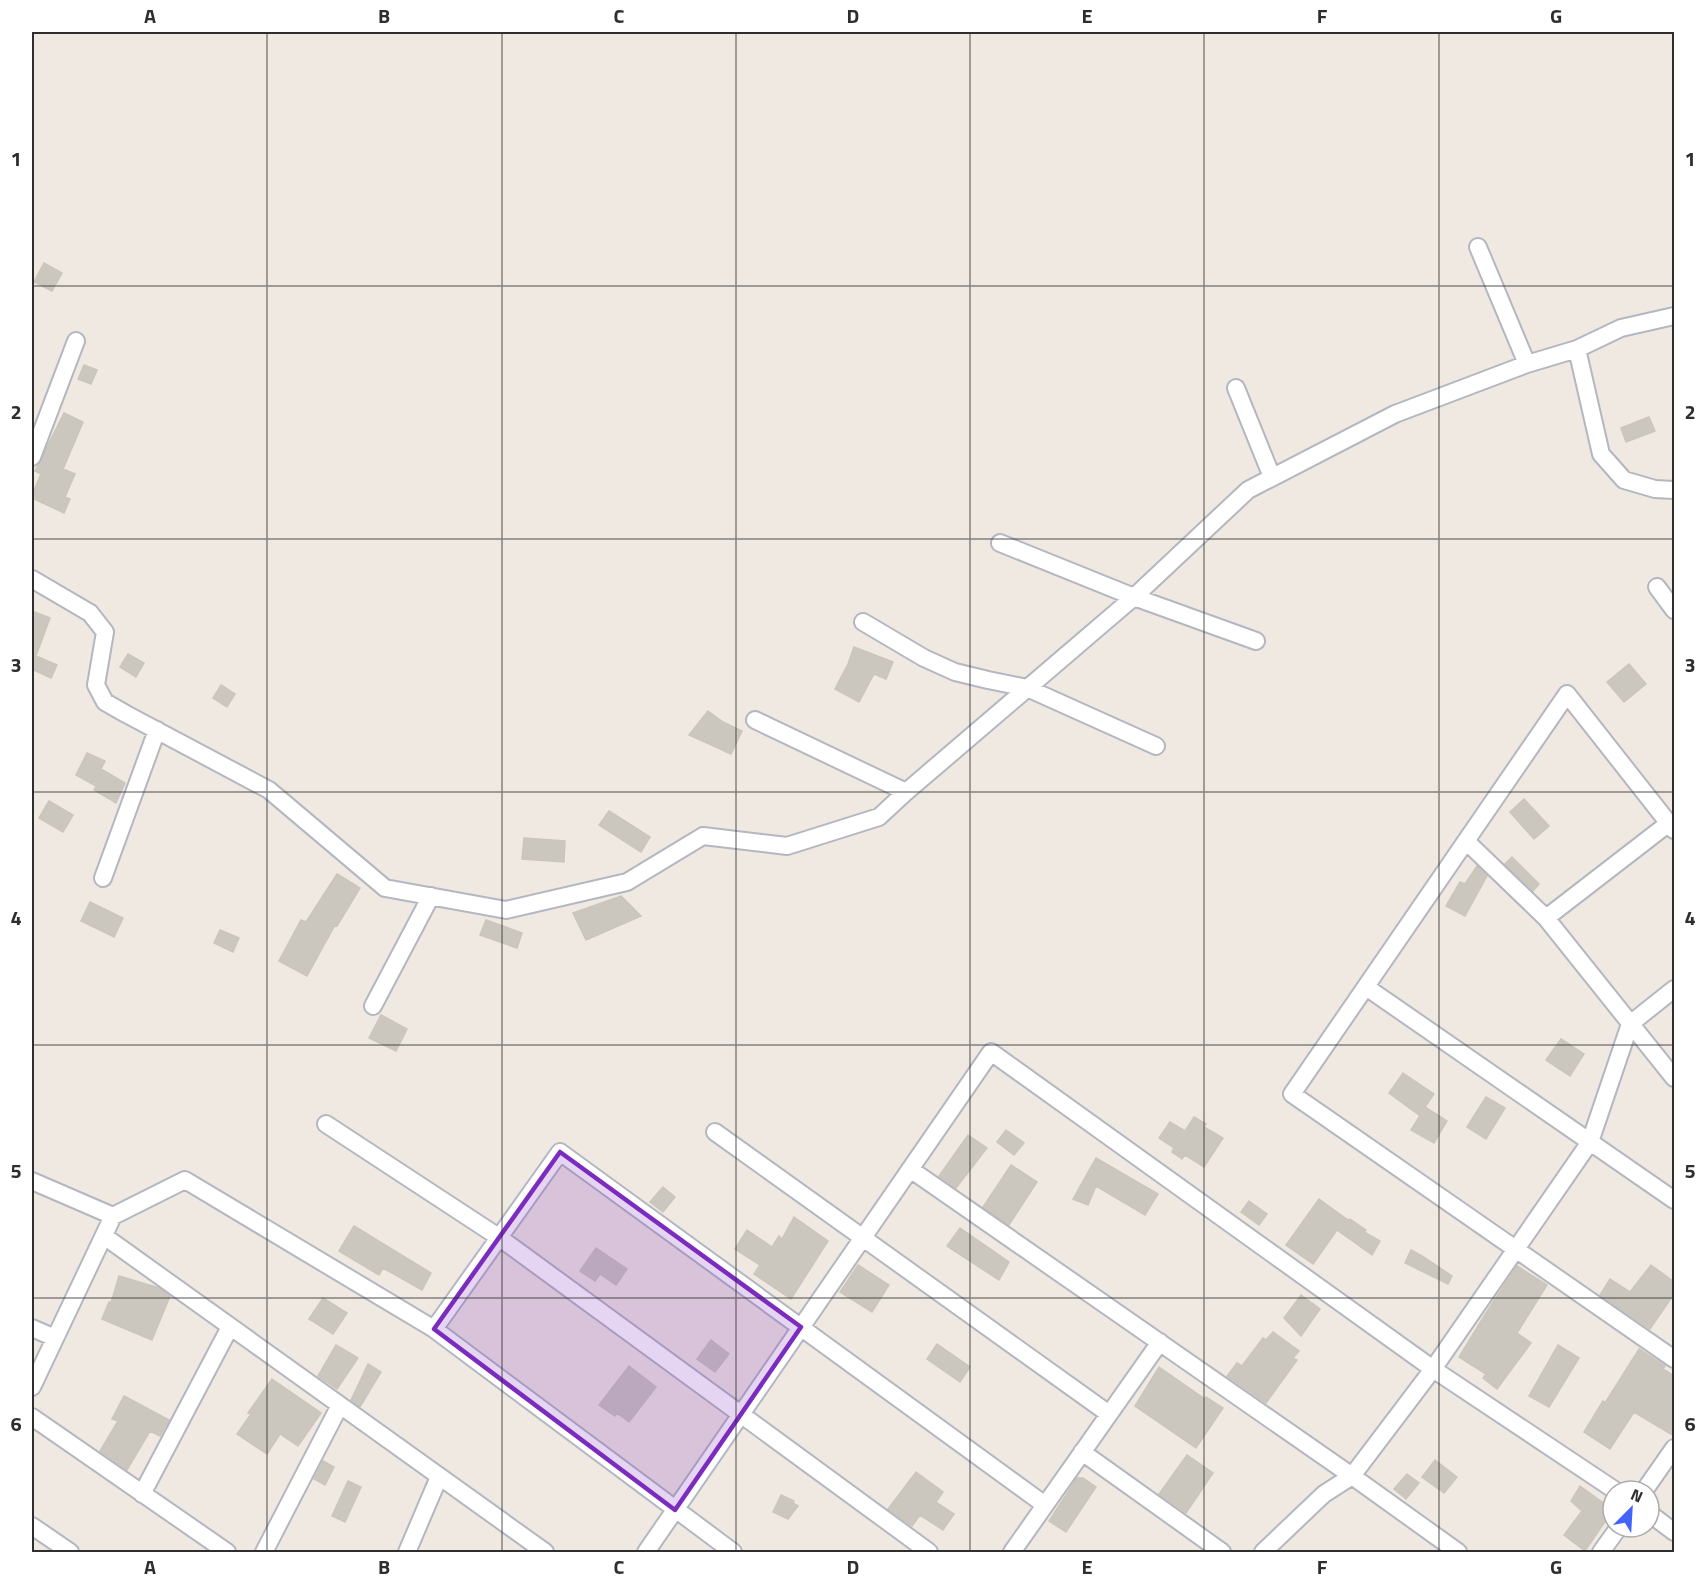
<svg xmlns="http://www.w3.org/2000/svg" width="1706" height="1584" viewBox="0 0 1706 1584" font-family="'Titillium Web',sans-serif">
  <rect width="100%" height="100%" fill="#efe9e1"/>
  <path fill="#cbc7bf" stroke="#cbc5ba" stroke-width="1.5" d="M44,263L62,273L52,291L34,282Z
    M84,365L97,370L91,384L78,379Z
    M64,413L83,422L63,469L75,474L65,497L70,499L64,513L32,498V495L41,474L35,471Z
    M1649,417L1655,431L1626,442L1621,428Z
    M32,611L50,618L36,656L57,665L51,678L32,669Z
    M854,647L893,662L886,679L874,674L859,702L835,689L848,664Z
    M128,654L144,663L136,677L120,667Z
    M1629,664L1646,684L1624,702L1607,682Z
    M221,685L235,694L227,707L213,698Z
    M708,711L723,722L742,731L731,754L689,735Z
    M87,753L105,761L101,769L125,783L116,803L94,790L96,786L76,775Z
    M1524,799L1549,826L1534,839L1510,812Z
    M49,801L73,815L63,832L39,818Z
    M609,811L650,837L641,852L599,825Z
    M524,838L565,841L564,862L522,859Z
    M1512,857L1539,884L1533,891L1505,864Z
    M1477,866L1487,876L1465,916L1446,906L1460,882L1465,884Z
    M337,874L360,888L337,926L335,925L307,976L279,961L301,920L306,922Z
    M621,896L641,916L586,940L573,913Z
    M90,902L123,918L114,937L81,921Z
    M486,920L522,933L517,948L480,935Z
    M220,930L239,938L233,952L214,943Z
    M381,1015L407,1029L396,1051L369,1038Z
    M1561,1039L1584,1054L1570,1076L1546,1060Z
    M1403,1073L1434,1094L1425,1107L1447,1121L1434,1143L1411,1130L1424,1109L1419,1115L1389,1093Z
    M1486,1097L1505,1108L1486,1139L1467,1127Z
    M1194,1117L1206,1124L1204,1127L1223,1138L1204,1167L1185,1155L1182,1159L1172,1152L1174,1148L1159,1138L1170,1122L1185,1131Z
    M1006,1130L1024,1143L1014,1155L997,1142Z
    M968,1135L987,1148L956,1188L939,1176Z
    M1096,1158L1158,1194L1145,1215L1096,1186L1088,1205L1073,1199Z
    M1011,1165L1037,1182L1009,1225L983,1207Z
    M663,1187L675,1197L663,1212L650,1202Z
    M1319,1199L1348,1220L1350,1219L1366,1230L1364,1232L1380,1241L1372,1255L1337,1230L1313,1264L1286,1245Z
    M1249,1201L1267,1214L1259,1225L1241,1212Z
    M794,1217L828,1241L791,1299L754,1274L760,1265L735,1249L747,1230L772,1247L779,1236L782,1239Z
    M354,1226L431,1273L422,1290L383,1268L379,1275L339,1251Z
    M960,1228L1009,1262L999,1280L947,1246Z
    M596,1248L627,1269L616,1285L600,1274L595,1281L580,1271Z
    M1411,1250L1422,1256L1452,1276L1448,1284L1405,1263Z
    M858,1265L889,1285L872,1312L840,1292Z
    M1651,1265L1674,1282V1294L1650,1329L1600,1295L1610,1279L1630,1292Z
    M1517,1266L1547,1285L1517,1333L1531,1343L1497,1389L1483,1378L1486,1374L1459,1357L1486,1313Z
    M119,1276L159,1288L170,1296L152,1340L102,1319L109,1302L111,1303Z
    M1301,1295L1320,1309L1301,1336L1284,1318Z
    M323,1298L347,1313L333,1334L309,1319Z
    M1273,1332L1299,1351L1293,1358L1297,1360L1266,1403L1227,1376L1237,1363L1242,1366L1263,1338L1266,1340Z
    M711,1340L729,1354L715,1372L697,1359Z
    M937,1344L970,1367L960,1382L927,1359Z
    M336,1345L358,1358L337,1389L318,1376Z
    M1558,1345L1579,1358L1549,1407L1529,1396Z
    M1639,1349L1665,1366L1663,1369L1674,1376V1436L1634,1412L1610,1449L1584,1432L1603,1401L1605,1403Z
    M368,1364L381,1372L360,1407L351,1400Z
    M629,1366L656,1387L629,1422L617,1413L615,1416L599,1405Z
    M1159,1367L1205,1399L1206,1397L1223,1408L1196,1448L1135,1406Z
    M272,1379L321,1413L298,1446L280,1434L267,1454L237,1434L251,1414L248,1413Z
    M124,1396L169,1420L160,1436L150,1431L127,1470L100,1451L118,1421L112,1419Z
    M1187,1455L1213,1473L1186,1513L1159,1494Z
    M1435,1460L1457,1477L1444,1493L1422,1477Z
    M323,1461L334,1467L325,1485L314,1479Z
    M916,1472L943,1492L936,1502L954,1514L943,1530L920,1515L912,1526L888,1509Z
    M1407,1474L1419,1483L1406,1499L1394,1489Z
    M1077,1478H1083L1096,1487L1066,1532L1049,1521Z
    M348,1481L361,1487L345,1522L332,1516Z
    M1580,1486L1613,1510L1585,1551L1564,1535L1582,1511L1571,1501Z
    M781,1495L794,1501L793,1503L798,1506L788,1519L773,1512Z"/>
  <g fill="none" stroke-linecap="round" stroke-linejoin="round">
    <g stroke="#b4b7c1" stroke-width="20">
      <path id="minor" d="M1478,247L1527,364
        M1577,349L1601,454L1624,480L1655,489L1674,490
        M1236,388L1272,477
        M32,457L76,341
        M1000,543L1134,597L1256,641
        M32,579L90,613L105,632L96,685L105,702L126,714L269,790L385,888L506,910L627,882L703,836L787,846L879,817L906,792L1134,597L1248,490L1395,414L1527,364L1577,349L1621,328L1674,316
        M1657,587L1674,610
        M863,622L924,658L955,672L988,680L1027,688L1156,746
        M755,720L906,792
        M1674,830L1567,694L1292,1094L1674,1359
        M1466,841L1546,918L1674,1078
        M103,878L157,730
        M1546,918L1669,823
        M1366,987L1674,1200
        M373,1006L431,896
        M326,1124L500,1238L929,1552
        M715,1132L1109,1414
        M910,1169L1352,1476L1458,1552
        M32,1181L113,1216
        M104,1236L545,1552
        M32,1328L55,1338
        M434,1329L560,1152L1045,1505
        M32,1387L113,1216L185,1180L434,1329L733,1552
        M32,1417L227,1552
        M1082,1452L1222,1552
        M1644,1491L1674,1448
        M142,1494L230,1327
        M1649,1513L1674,1532
        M32,1526L70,1552
        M264,1552L340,1405
        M407,1552L439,1477
        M646,1552L991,1052L1433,1369L1616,1491
        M1012,1552L1160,1342
        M1263,1552L1324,1494L1352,1476L1433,1369L1590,1142L1630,1024L1674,989
        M1601,1552L1619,1527"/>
    </g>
    <use href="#minor" stroke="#fff" stroke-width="16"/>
  </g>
  <path fill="#7b2cbf" fill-opacity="0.2" stroke="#7b2cbf" stroke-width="4.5" stroke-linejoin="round" d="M560,1152L801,1327L675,1510L434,1329Z"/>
  <path fill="none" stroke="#2e2e2e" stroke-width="1.5" stroke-opacity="0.55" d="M267,32V1552M502,32V1552M736,32V1552M970,32V1552M1204,32V1552M1439,32V1552M32,286H1674M32,539H1674M32,792H1674M32,1045H1674M32,1298H1674"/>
  <rect width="1706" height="1584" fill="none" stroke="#ffffff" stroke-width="66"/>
  <g transform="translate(1631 1509) rotate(24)"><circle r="28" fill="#ffffff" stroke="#ababab" stroke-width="1.5"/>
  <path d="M0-4.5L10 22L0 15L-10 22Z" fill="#4264fb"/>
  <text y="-9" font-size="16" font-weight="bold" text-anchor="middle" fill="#2e2e2e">N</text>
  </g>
  <rect x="33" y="33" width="1640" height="1518" fill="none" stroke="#2e2e2e" stroke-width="2"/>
  <g font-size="20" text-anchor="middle" font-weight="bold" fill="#2e2e2e">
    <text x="150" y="23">A</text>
    <text x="384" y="23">B</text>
    <text x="619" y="23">C</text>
    <text x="853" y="23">D</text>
    <text x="1087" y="23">E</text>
    <text x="1322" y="23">F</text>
    <text x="1556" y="23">G</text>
    <text x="16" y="166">1</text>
    <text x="1690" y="166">1</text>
    <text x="16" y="419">2</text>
    <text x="1690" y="419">2</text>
    <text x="16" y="672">3</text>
    <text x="1690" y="672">3</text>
    <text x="16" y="925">4</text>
    <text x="1690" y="925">4</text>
    <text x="16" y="1178">5</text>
    <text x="1690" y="1178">5</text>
    <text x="16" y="1431">6</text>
    <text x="1690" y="1431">6</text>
    <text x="150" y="1574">A</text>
    <text x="384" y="1574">B</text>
    <text x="619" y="1574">C</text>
    <text x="853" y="1574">D</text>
    <text x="1087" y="1574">E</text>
    <text x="1322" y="1574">F</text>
    <text x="1556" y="1574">G</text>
  </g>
</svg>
